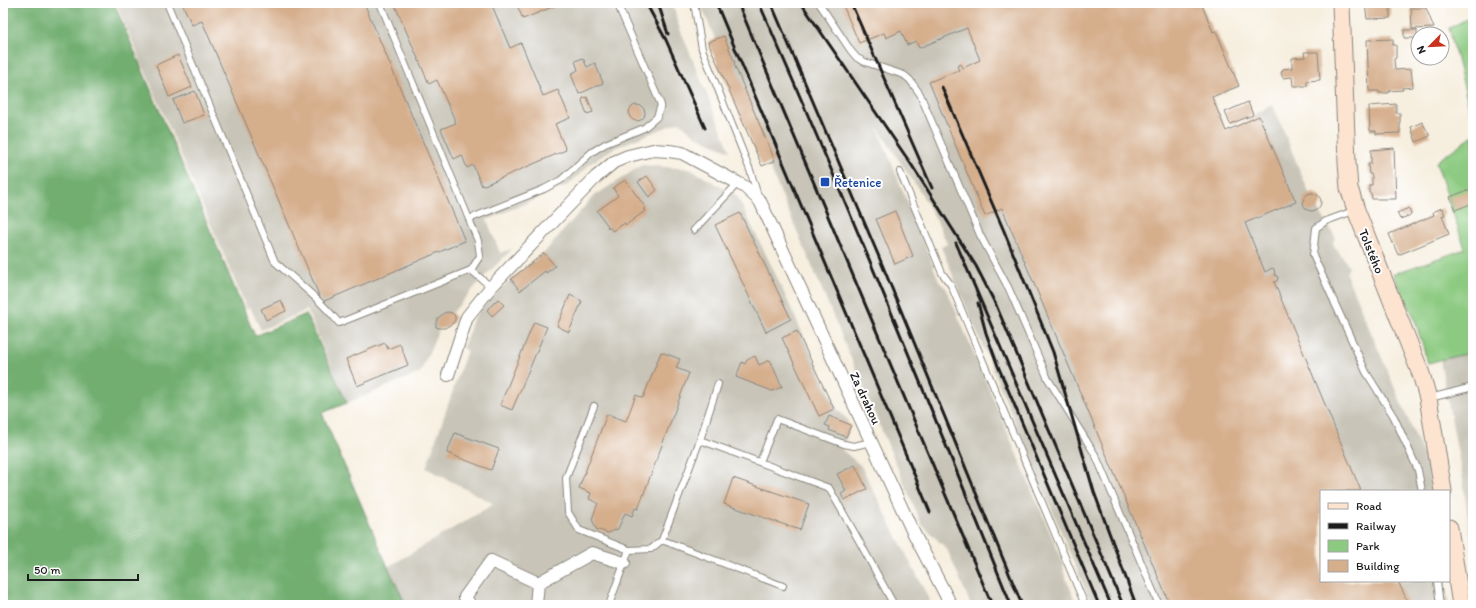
<svg xmlns="http://www.w3.org/2000/svg" width="1476" height="608" viewBox="0 0 1476 608" font-family="Itim,sans-serif">
  <rect width="100%" height="100%" fill="#fff"/>
  <filter id="ink" filterUnits="userSpaceOnUse"><feTurbulence type="fractalNoise" baseFrequency=".025" numOctaves="2"/><feDisplacementMap in="SourceGraphic" scale="8" xChannelSelector="R" yChannelSelector="G"/><feConvolveMatrix kernelMatrix="1 2 1 2 8 2 1 2 1" color-interpolation-filters="sRGB"/></filter>
  <filter id="wash" filterUnits="userSpaceOnUse"><feTurbulence type="fractalNoise" baseFrequency=".012" numOctaves="4" result="noise"/><feDisplacementMap in="SourceGraphic" scale="16" xChannelSelector="R" yChannelSelector="G"/><feGaussianBlur stdDeviation="0.9" result="paint"/><feColorMatrix in="noise" values="0 0 0 0 0 0 0 0 0 0 0 0 0 0 0 0 0 1.4 0 .05"/><feComposite in="paint" operator="in"/></filter>
  <g filter="url(#wash)">
    <rect width="100%" height="100%" fill="#f6eede"/>
    <path fill="#c8c4b8" d="M116,3H673L678,24L730,151L696,136L679,122L614,148L591,163L568,185L487,220L500,253L512,249L482,279L452,313L455,320L453,323L445,328L439,329L420,373L347,403L307,310L261,330L250,307L247,309Z
      M700,3H1201L1213,32L1216,31L1239,86L1212,97L1226,130L1255,118L1253,115L1273,105L1309,193H1312L1318,195L1321,202L1318,209L1336,238L1333,241L1334,246L1349,266L1346,274L1428,466L1431,491H1321V581H1445L1449,605H1092L941,247L947,244L937,221L921,193L877,127L940,283L946,288L1063,563L1064,573L1077,605H971L947,549L922,525Z
      M642,165L690,169L737,196L774,271L837,409L848,420L847,423L851,425L842,450L861,466L932,605H406L388,567L494,504L426,468L467,350L463,348L473,320L480,309L511,279L544,253L596,193H599Z
      M1473,352V559L1463,480L1440,360Z"/>
    <path fill="#8cca81" stroke="#54734e" d="M1473,16V123L1449,28Z
      M1473,135V352L1428,363L1414,317L1393,274L1465,249L1436,162Z"/>
    <path fill="#71ae6f" stroke="#466546" d="M3,3H114L255,336L306,314L347,403L322,413L388,567L406,605H3Z"/>
    <g id="blocks">
      <path fill="#d5ae8c" d="M182,3H364L465,241L322,302L202,21L192,25Z
        M394,3H491L510,48L521,43L543,96L558,90L570,118L555,124L566,150L482,186L473,165L467,168L462,155L454,159L441,129L456,123L437,80L429,84Z
        M516,3H562L523,19Z
        M842,3H1201L1213,32L1216,31L1239,86L1212,97L1226,131L1259,116L1296,202L1245,223L1265,272L1272,268L1274,269L1275,275L1278,277L1277,281L1274,282L1361,491H1321V581H1398L1409,605H1170L1002,208L985,216L929,82L959,70L957,66L961,64L963,68L980,60L967,28L919,48L916,41L907,45L901,31L886,38L884,33L859,43Z
        M1365,3H1390V18L1367,19Z
        M1411,8H1426L1434,28L1412,29Z
        M1404,30H1417V38H1404Z
        M724,36L735,63L734,64L775,161L762,166L708,42Z
        M1393,39V45H1396V58L1394,59L1395,70L1411,69L1413,87L1402,88L1403,90L1389,91V93H1379V91H1369L1367,40Z
        M1304,52H1318L1320,80L1307,81V86H1293L1292,77L1283,78L1281,73L1283,69L1292,68V58L1305,57Z
        M178,55L192,87L169,97L156,65Z
        M583,58L587,67L595,63L603,83L579,94L571,74L578,70L575,61Z
        M195,91L204,115L182,123L173,100Z
        M587,97L593,112L587,114L582,101L583,98Z
        M1248,102L1253,115L1230,124L1225,112Z
        M1396,104V113H1400V133L1376,134V131H1370L1369,106Z
        M629 113a8 8 0 1 1 16 0a8 8 0 1 1-16 0Z
        M1422,122L1430,136L1416,142L1411,127Z
        M1394,148L1396,199H1372L1371,193H1369V185H1372V176L1371,174H1369L1368,164H1371V150Z
        M647,176L657,190L649,197L638,182Z
        M625,180L646,208L643,209L645,211L626,225L625,223L612,231L610,228H608L607,227L608,226L597,211L618,196L613,188Z
        M1473,188V203L1455,210L1450,197Z
        M1303 202a9 9 0 1 1 18 0a9 9 0 1 1-18 0Z
        M1409,208L1411,215L1400,219L1397,213Z
        M1442,208L1445,215L1442,216L1449,234L1398,255L1389,234L1434,215L1433,212Z
        M895,211L913,256L895,264L876,219Z
        M740,213L791,319L766,332L715,225Z
        M544,253L555,266L546,273L545,271L520,291L511,279Z
        M570,295L582,301L569,332L557,326Z
        M498,299L504,305L492,316L487,310Z
        M281,300L286,311L266,320L261,309Z
        M448,312L452,313L455,316V320L453,323L445,328H439L436,327V323L438,318L444,313Z
        M534,322L547,327L512,410L500,405Z
        M797,331L834,409L819,416L782,338Z
        M385,343L388,349L400,344L408,365L357,386L346,359Z
        M661,352L680,359L676,368L689,373L638,509L635,508L632,516L625,513L618,529L608,533L596,529L592,519L598,503L589,499L591,493L579,488L607,414L626,421L636,395L643,398Z
        M755,356L759,365L770,360L782,387L772,391L736,377L742,362L745,364L747,360Z
        M829,416L851,425L846,437L829,430L830,427L825,425Z
        M455,433L499,449L491,470L447,453Z
        M855,465L867,489L844,500L841,494L846,491L837,474Z
        M733,478L809,504L800,530L724,504Z"/>
    </g>
  </g>
  <g filter="url(#ink)">
    <use href="#blocks" fill-opacity="0" stroke="#89857d" stroke-width="1"/>
    <g fill="none" stroke-linecap="round" stroke-linejoin="round">
      <g stroke="#89857d" stroke-width="8">
        <path id="lane" d="M167,3L275,262C297,281 320,300 339,323L471,270L480,256L478,241L380,3
          M694,3L702,49L750,170L758,196
          M819,3L851,51L857,58L865,62L904,75L910,80L920,94L980,235L1009,289L1048,379L1096,456L1159,605
          M900,172L942,273L951,285L1085,605
          M1356,210L1326,221L1316,228L1313,255L1366,372L1394,417L1418,470L1422,491
          M469,219L544,189L561,180L592,152L605,144L644,128L657,117L661,105L617,3
          M694,230L738,183
          M471,270L491,287
          M1430,398L1473,387
          M594,406L566,478L568,512L579,530L629,550L651,549L662,540L700,440L718,384
          M700,440L829,488L858,539L894,605
          M760,462L777,419L844,444L854,446L871,442
          M662,540L783,586
          M1437,581L1440,605
          M609,605L629,550"/>
      </g>
      <g stroke="#89857d" stroke-width="14">
        <path id="street" d="M448,375L467,317L491,287L596,177L614,162L628,156L653,150L669,151L682,153L738,183L745,187L760,201L911,528L951,605
          M538,583L592,553L624,563
          M470,605L465,597L491,561L538,583
          M536,605L538,583"/>
      </g>
      <g stroke="#89857d" stroke-width="19">
        <path id="secondary" d="M1341,3L1347,163L1349,188L1356,210L1421,374L1428,398L1443,491
          M1449,528L1461,605"/>
      </g>
      <use href="#lane" stroke="#fff" stroke-width="6"/>
      <use href="#street" stroke="#fff" stroke-width="12"/>
      <use href="#secondary" stroke="#fde4d1" stroke-width="17"/>
      <path stroke="#1c1c1c" stroke-width="3" d="M646,3L666,40L705,128
        M658,3L668,34
        M716,3L930,512
        M738,3L992,605
        M759,3C847,202 929,403 1011,605
        M771,3L879,257L1022,605
        M801,3L911,164L976,266L996,305L1123,605
        M851,3L932,188
        M942,87L1004,231L1053,352L1094,492L1136,605
        M956,243L1111,605
        M978,303L986,333L998,366L1099,605"/>
    </g>
  </g>
  <rect fill="#1a4fb4" stroke="#fff" stroke-width="1.5" x="820" y="177" width="10" height="10" rx="2"/>
  <g text-anchor="middle" stroke-width="4" stroke-linejoin="round" paint-order="stroke">
    <g font-size="13" fill="#164399" stroke="#fff" text-anchor="start">
      <text x="834" y="187">Řetenice</text>
    </g>
    <g font-size="13" fill="#1c1c1c" stroke="#fff">
      <text transform="translate(1372 251) rotate(68)" y="5">Tolstého</text>
      <text transform="translate(866 398) rotate(65)" y="5">Za drahou</text>
    </g>
  </g>
  <rect width="1476" height="608" fill="none" stroke="#fff" stroke-width="16"/>
  <rect x="1320" y="490" width="130" height="92" fill="#ffffff" stroke="#a4a4a4"/>
  <rect x="1328" y="503" width="20" height="6" fill="#fde4d1" stroke="#a4a4a4"/>
  <text x="1356" y="510" font-size="12" fill="#1c1c1c">Road</text>
  <rect x="1328" y="523" width="20" height="6" fill="#1c1c1c" stroke="#a4a4a4"/>
  <text x="1356" y="530" font-size="12" fill="#1c1c1c">Railway</text>
  <rect x="1328" y="540" width="20" height="12" fill="#8cca81" stroke="#a4a4a4"/>
  <text x="1356" y="550" font-size="12" fill="#1c1c1c">Park</text>
  <rect x="1328" y="560" width="20" height="12" fill="#d5ae8c" stroke="#a4a4a4"/>
  <text x="1356" y="570" font-size="12" fill="#1c1c1c">Building</text>
  <g transform="translate(1430 46) rotate(246)"><circle r="19" fill="#ffffff" stroke="#a4a4a4"/>
  <path d="M0-3L7 15L0 10L-7 15Z" fill="#c8321e"/>
  <text y="-6" font-size="11" font-weight="bold" text-anchor="middle" fill="#1c1c1c">N</text>
  </g>
  <path d="M28 574v6h110v-6" fill="none" stroke="#1c1c1c" stroke-width="2"/>
  <text x="34" y="574" font-size="12" fill="#1c1c1c" stroke="#ffffff" stroke-width="3" paint-order="stroke">50 m</text>
</svg>
